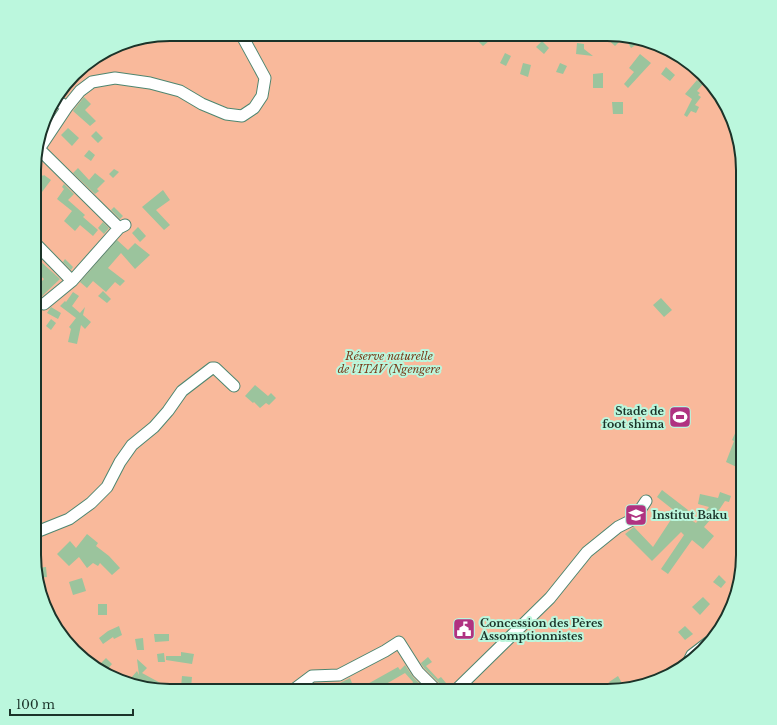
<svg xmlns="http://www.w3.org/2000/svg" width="777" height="725" viewBox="0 0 777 725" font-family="'Libre Baskerville',serif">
  <rect width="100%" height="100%" fill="#aee9d0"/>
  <path fill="#f9b99b" d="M170,34H616L668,48L710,80L733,118L743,161V556L729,615L697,658L659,681L616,691H169L110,677L67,645L44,607L34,564L37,143L52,102L80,68L126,41Z"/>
  <path fill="#9bc49d" d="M483,34L489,41L483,46L477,40Z
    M498,34H518L515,42Z
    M602,34H615L621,40L615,46Z
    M624,36L635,39L642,41L631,48Z
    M542,41L549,48L544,54L536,47Z
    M577,43L584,44V49L593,56L576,54Z
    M505,53L511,56L506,66L500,63Z
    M640,54L651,63L628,88L624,84L634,72L629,68Z
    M523,63L531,65L528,77L520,74Z
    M560,63L567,66L563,74L556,72Z
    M666,67L675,75L670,81L661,74Z
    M603,73V88H593V74Z
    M697,80L703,84L697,91L700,93L698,95L701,97L695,105L699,107L696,113L691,111L687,117L684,115L692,99L685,94Z
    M84,97L91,104L85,110L96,121L90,126L73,111Z
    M612,102H623V114H613Z
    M68,128L79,138L72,146L61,135Z
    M96,131L103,138L98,143L91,136Z
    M89,150L95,155L91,161L84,156Z
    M78,168L89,180L95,173L105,181L97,189L99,191L95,194L73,173Z
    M36,169L43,176L44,175L51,180L36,200Z
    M114,169L119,172L113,178L109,174Z
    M64,184L74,194L68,200L85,215L83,217L98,230L93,236L80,225L75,231L64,221L72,211L57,199L64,189L62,187Z
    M163,190L170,200L156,210L170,225L164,230L142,207Z
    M114,207L123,216L120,219L111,210Z
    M103,222L109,228L104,234L98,228Z
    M138,227L146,236L140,242L132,233Z
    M117,240L128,250L135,243L150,255L135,269L121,253L108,268L125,281L120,286L115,282L106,292L93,281L87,288L80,282Z
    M65,259L73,267L71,270L63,262Z
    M40,261L60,279L38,300L36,298V295L42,286L39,284L44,279L36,272V266Z
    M103,291L111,299L107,303L98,296Z
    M73,292L79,296L72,306L80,313L85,307L83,315L91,322L85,329L81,325L77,344L68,342L71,329L69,327L76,318L60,306L65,301L66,302Z
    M661,298L672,310L664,317L653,305Z
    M51,307L61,313L58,319L47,313Z
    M51,319L56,323L51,330L46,326Z
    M255,385L268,396L271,393L276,398L269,405L266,403L260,408L254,402L253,403L245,396Z
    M737,429L743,432V470L726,462L734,441L732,440Z
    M662,490L688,510L684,516L696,523L709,507L698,504L700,494L718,498L720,492L731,496L729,502L725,501L717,513H716L704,527L714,536L703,549L692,540L668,574L661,569L684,535L681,532L652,561L625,534L634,527L653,547L676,512L657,497Z
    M87,534L98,543L96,546L109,556L120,568L112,575L100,563L98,566L93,563L87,568L79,557L69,566L57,554L70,541L76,548Z
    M46,567L47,577L38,578L37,568Z
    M719,575L726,582L721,588L713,582Z
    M82,578L86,591L73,595L69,582Z
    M703,597L710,604L700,615L692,607Z
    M98,604H107V615H98Z
    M119,626L122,635L114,639L113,637L103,644L99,638L108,631Z
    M685,626L693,634L685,640L678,632Z
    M154,634H169V641L155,642Z
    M143,638L144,650H137L135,639Z
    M181,652L194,654L192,664L166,660V656H181Z
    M164,653L165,662H158L157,654Z
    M428,657L432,662L426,666L438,679L441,677L446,683L442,686L424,668L420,662L421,663Z
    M106,658L112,664L107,670L100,664Z
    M137,659L147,668L142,673L166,686L159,685L165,689L164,690L138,684L131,678L137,671L139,675Z
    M405,665L413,677L427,691H418L412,684L413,682L405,673L374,691H355L398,667L400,670Z
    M182,676L192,677L191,687H181Z
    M618,676L623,685L615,690L609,682Z
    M350,678L355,691H336L334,686Z"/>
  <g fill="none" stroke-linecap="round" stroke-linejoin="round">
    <g stroke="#4e8670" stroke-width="13">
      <path id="minor" d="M54,99L67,107
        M39,149L119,228
        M37,152L67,107L80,91L92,82L115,78L150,83L180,91L202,104L226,114L242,116L254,108L262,96L265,78L241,34
        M36,244L72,281
        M44,304L72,281L119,228L125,225
        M34,533L69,519L91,503L107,487L120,462L132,445L154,427L168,411L182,391L212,368H215L234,386
        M688,663L692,655L709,642
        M292,691L312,676L339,675L385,651L399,642L418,672L437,691
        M455,691L550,598L587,552L618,527L634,519L646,501"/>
    </g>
    <use href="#minor" stroke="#fff" stroke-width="11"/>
  </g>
  <defs>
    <g id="stadium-square" transform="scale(1.15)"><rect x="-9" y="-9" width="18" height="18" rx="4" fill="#b03281" stroke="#bbf7dd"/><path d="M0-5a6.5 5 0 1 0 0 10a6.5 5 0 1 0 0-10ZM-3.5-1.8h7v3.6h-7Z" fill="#fff"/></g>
    <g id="school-square" transform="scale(1.15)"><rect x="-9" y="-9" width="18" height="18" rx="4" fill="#b03281" stroke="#bbf7dd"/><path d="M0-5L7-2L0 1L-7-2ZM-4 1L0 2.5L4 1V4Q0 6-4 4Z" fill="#fff"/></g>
    <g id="civic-square" transform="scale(1.15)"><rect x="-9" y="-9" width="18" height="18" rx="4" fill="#b03281" stroke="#bbf7dd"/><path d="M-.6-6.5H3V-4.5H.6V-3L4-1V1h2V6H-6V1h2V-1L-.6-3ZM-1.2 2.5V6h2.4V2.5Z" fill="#fff"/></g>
  </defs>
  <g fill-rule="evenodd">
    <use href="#stadium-square" x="680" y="417"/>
    <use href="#school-square" x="636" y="515"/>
    <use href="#civic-square" x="464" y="629"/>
  </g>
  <g text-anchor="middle" stroke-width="4" stroke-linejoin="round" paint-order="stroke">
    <g font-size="11" font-style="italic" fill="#783b1a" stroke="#bbf7dd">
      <text x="389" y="360">Réserve naturelle<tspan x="389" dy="13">de l'ITAV (Ngengere</tspan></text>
    </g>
    <g font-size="11" font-weight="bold" fill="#1b3329" stroke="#bbf7dd" text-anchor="start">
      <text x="664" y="415" text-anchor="end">Stade de<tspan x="664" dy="13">foot shima</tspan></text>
      <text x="652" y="519">Institut Baku</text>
      <text x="480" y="627">Concession des Pères<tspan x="480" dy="13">Assomptionnistes</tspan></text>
    </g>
  </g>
  <path d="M0 0H777V725H0ZM170 41H607A129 129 0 0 1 736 170V555A129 129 0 0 1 607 684H170A129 129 0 0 1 41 555V170A129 129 0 0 1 170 41Z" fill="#bbf7dd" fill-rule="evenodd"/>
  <path fill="none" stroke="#1b3329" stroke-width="2" d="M170 41H607A129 129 0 0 1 736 170V555A129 129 0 0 1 607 684H170A129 129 0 0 1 41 555V170A129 129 0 0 1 170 41Z"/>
  <path d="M10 709v6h123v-6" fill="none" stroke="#1b3329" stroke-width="2"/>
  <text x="16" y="709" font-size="12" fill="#1b3329" stroke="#bbf7dd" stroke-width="3" paint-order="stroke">100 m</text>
</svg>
